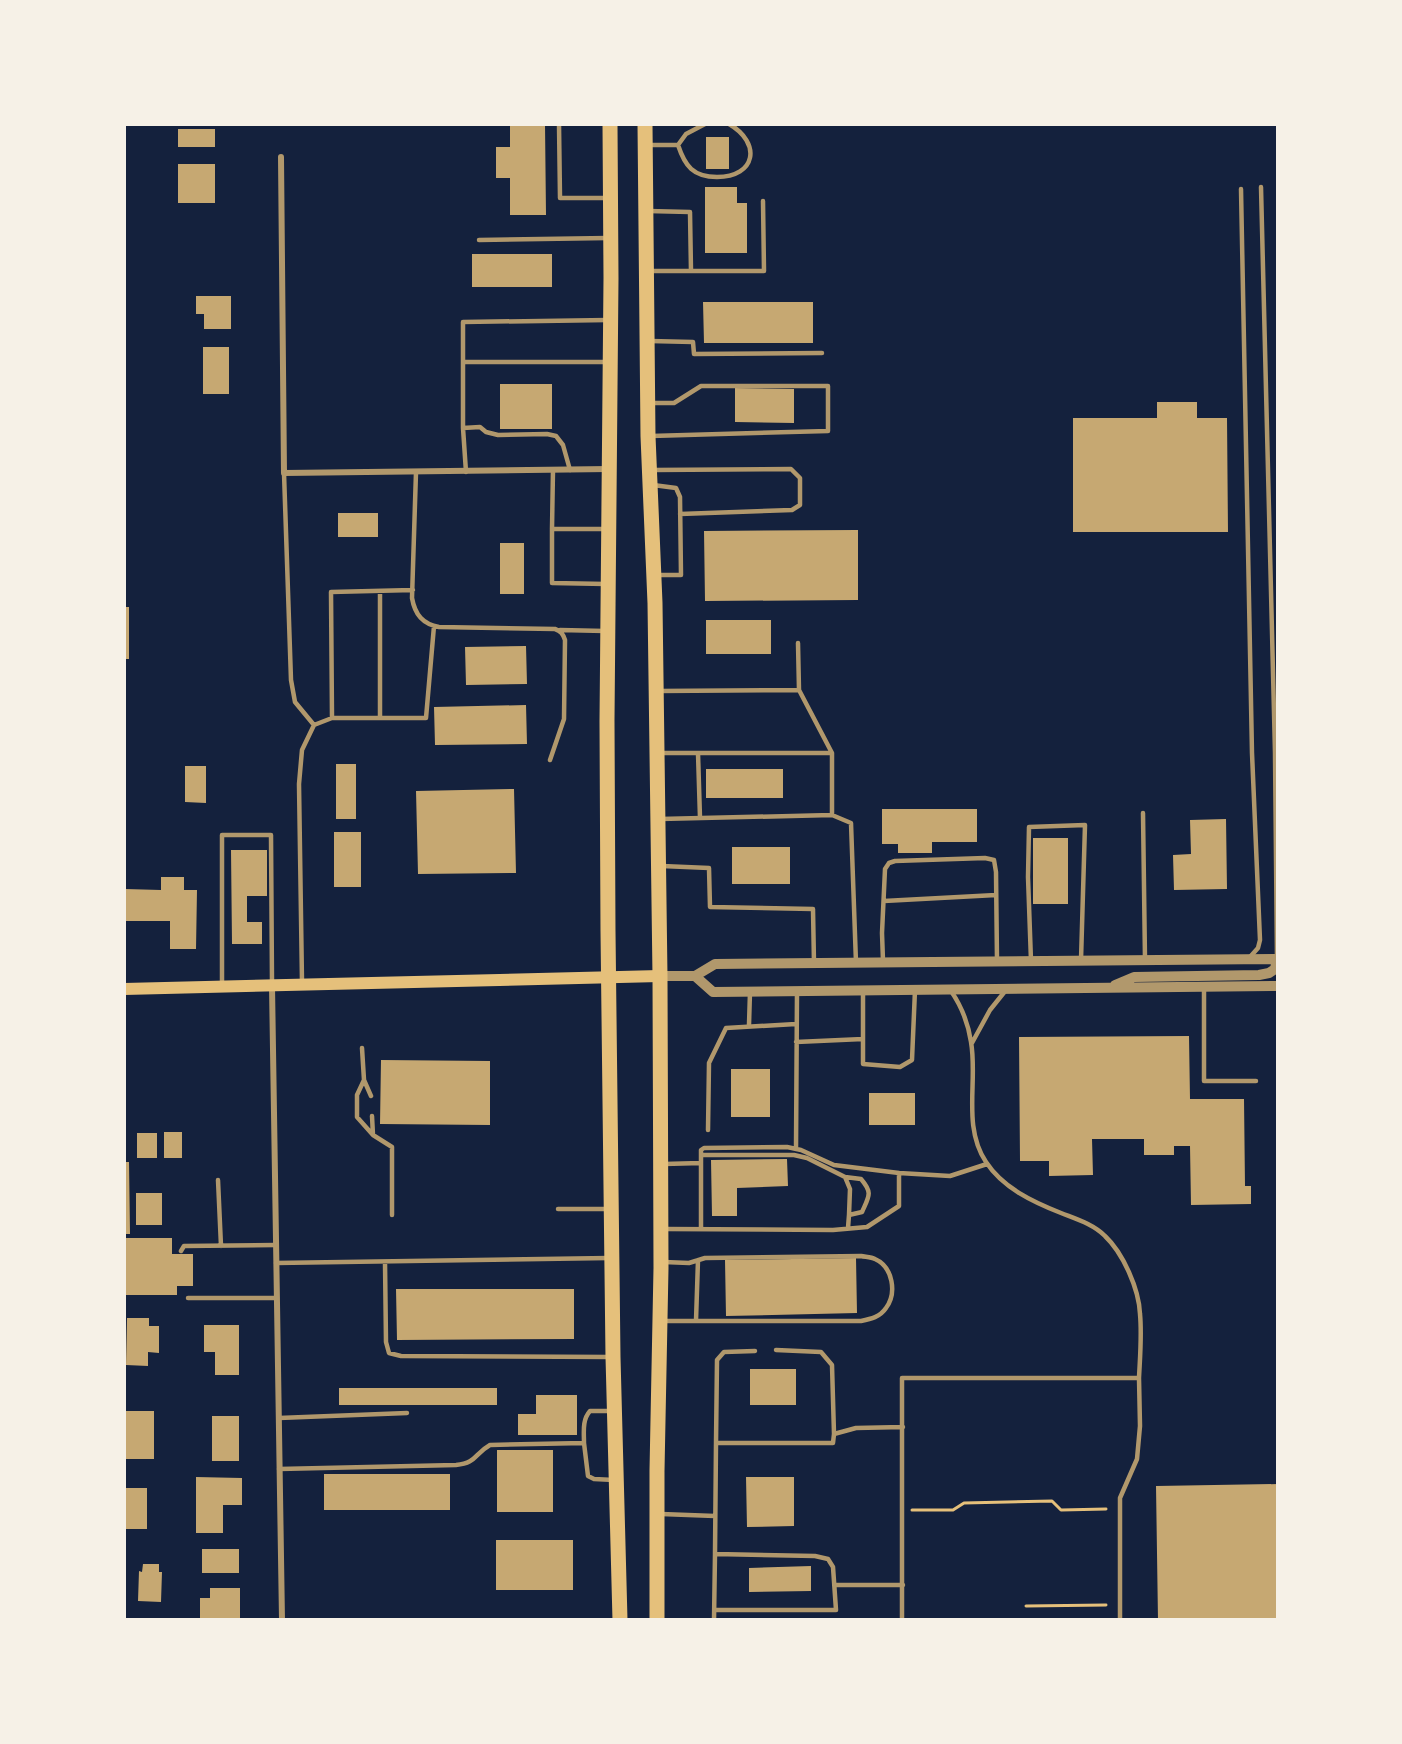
<svg xmlns="http://www.w3.org/2000/svg" width="1402" height="1744" viewBox="0 0 1402 1744" font-family="'Roboto Condensed',sans-serif">
  <rect width="100%" height="100%" fill="#14213d"/>
  <path fill="#c6a872" d="M510,124H545L546,215H510V178H496V147H510Z
    M178,129H215V147H178Z
    M706,137H729V169H706Z
    M178,164H215V203H178Z
    M705,187H737V203H747V253H705Z
    M472,254H552V287H472Z
    M196,296H231V329H204V314H196Z
    M703,302H813V343H704Z
    M203,347H229V394H203Z
    M500,384H552V429H500Z
    M735,388L794,389V423L735,422Z
    M1157,402H1197V418H1227L1228,532H1073V418H1157Z
    M338,513H378V537H338Z
    M858,530V600L705,601L704,531Z
    M500,543H524V594H500Z
    M124,607H129V659H124Z
    M706,620H771V654H706Z
    M526,646L527,684L466,685L465,647Z
    M526,705L527,744L435,745L434,707Z
    M336,764H356V819H336Z
    M185,766H206V803L185,802Z
    M706,769H783V798H706Z
    M514,789L516,873L418,874L416,791Z
    M882,809H977V842H932V853H898V844H882Z
    M1226,819L1227,889L1174,890L1173,855L1191,854L1190,820Z
    M334,832H361V887H334Z
    M1033,838H1068V904H1033Z
    M732,847H790V884H732Z
    M231,850H267V896H247V922H262V944H232Z
    M161,877H184V890H197L196,949H170V921H125V889L161,890Z
    M1189,1036L1190,1099H1244L1245,1186H1251V1204L1191,1205L1190,1146H1174V1155H1144V1139H1092L1093,1175L1049,1176V1161H1020L1019,1037Z
    M381,1060L490,1061V1125L380,1124Z
    M731,1069H770V1117H731Z
    M869,1093H915V1125H869Z
    M164,1132H182V1158H164Z
    M137,1133H157V1158H137Z
    M787,1159L788,1186L737,1188V1216H712L711,1160Z
    M124,1162H129L130,1234H124Z
    M136,1193H162V1225H136Z
    M124,1238H172V1254H193V1286H177V1295H124Z
    M856,1258L857,1313L726,1316L725,1260Z
    M396,1289H574V1339L397,1340Z
    M127,1318H149V1326H159V1353L148,1352V1366L126,1365Z
    M204,1325H239V1375H215V1352H204Z
    M750,1369H796V1405H750Z
    M339,1388H497V1405H339Z
    M536,1395H577V1435H518V1414H536Z
    M124,1411H154V1459H124Z
    M212,1416H239V1461H212Z
    M497,1450H553V1512H497Z
    M324,1474H450V1510H324Z
    M196,1477L242,1478V1505H223V1533H196Z
    M746,1477H794V1526L747,1527Z
    M1278,1484V1620H1158L1156,1486Z
    M125,1488H147V1529H125Z
    M496,1540H573V1590H496Z
    M202,1549H239V1573H202Z
    M143,1564H159V1572H162L161,1602L138,1601L139,1571L142,1572Z
    M811,1566V1591L749,1592V1568Z
    M210,1588H240V1620H200V1598H210Z"/>
  <g fill="none" stroke-linecap="round" stroke-linejoin="round">
    <path stroke="#e5c07b" stroke-width="3" d="M912,1510H953L964,1503L1052,1501L1061,1510L1106,1509
      M1026,1606L1106,1605"/>
    <path stroke="#b1986c" stroke-width="4.5" d="M559,124L560,198H607
      M648,145H678
      M678,145C685,166 693,177 717,177C756,177 762,143 729,124
      M678,145L686,134L705,124
      M1261,187L1275,753L1277,959
      M1241,189L1252,753L1260,940L1258,948L1250,957
      M648,211L690,212L691,271
      M479,240L608,238
      M649,271H764L763,201
      M650,341L693,342L694,354L822,353
      M463,362H608
      M649,403H674L701,386H828V431L651,436
      M463,428L480,427L486,432L498,435L547,434L556,436L563,445L570,470
      M553,470L552,529H607
      M653,470L791,469L800,478V505L792,510L680,514
      M416,472L412,598C415,615 423,624 439,627L555,629C561,631 563,634 565,640L564,719L550,760
      M466,472L463,428V322L608,320
      M284,473L291,680L295,702L314,725
      M653,485L676,488L680,497L681,575H657
      M552,529V583L606,584
      M560,630L605,631
      M798,643L799,690
      M659,691L799,690L832,753V815
      M332,718L331,592L413,590
      M380,718V591
      M661,753H832
      M698,753L700,818
      M1143,813L1145,960
      M660,819L832,815L851,823L856,963
      M662,866L709,868L710,907L813,909L814,964
      M884,901L996,895
      M883,961L882,933L885,869L889,863L895,861L985,858L994,860L996,872L997,961
      M1031,961L1028,877L1029,827L1085,825L1081,960
      M302,982L299,784L302,750L314,725L332,718H426L434,626
      M222,986V835H271L272,983
      M1204,987V1081H1256
      M863,990V1064L900,1067L912,1060L915,990
      M951,991C962,1007 968,1022 971,1042C978,1081 962,1126 986,1162C1003,1188 1033,1202 1061,1213C1076,1219 1093,1224 1105,1236C1123,1253 1139,1289 1140,1314C1142,1335 1140,1357 1139,1378
      M749,1025L750,992
      M796,1042L863,1039
      M972,1043L990,1010L1006,990
      M362,1048L364,1080L357,1095V1117L373,1135L392,1147V1215
      M364,1080L371,1096
      M372,1116L373,1135
      M708,1130L709,1063L726,1028L796,1024
      M796,1149L797,991
      M701,1155H794L807,1158L845,1177L850,1189L849,1215
      M664,1164L701,1163
      M845,1177L861,1179C873,1193 869,1196 862,1212L849,1215L848,1228
      M218,1180L221,1246
      M558,1209H610
      M701,1228V1150L704,1148L787,1147L801,1150L834,1165L899,1173
      M665,1229L833,1230L867,1227L899,1206V1173L950,1176L987,1164
      M181,1251L184,1246L276,1245
      M385,1262L386,1342L389,1353L401,1356L611,1357
      M276,1263L609,1258
      M188,1298H277
      M663,1321H861C871,1319 880,1317 886,1308C897,1293 893,1267 875,1259C871,1257 865,1257 861,1256L705,1258L689,1263L664,1262
      M696,1321L698,1260
      M776,1350L821,1352L832,1365L834,1434
      M279,1418L407,1413
      M584,1443C584,1432 582,1420 590,1411H610
      M716,1443L717,1360L724,1352L755,1351
      M279,1469L456,1465C477,1463 474,1454 490,1445L584,1443L588,1476L594,1479L614,1480
      M661,1514L715,1516
      M715,1554L716,1443H833L834,1434L856,1428L903,1427
      M836,1585H903
      M714,1620L715,1554L815,1556L828,1559L833,1567L836,1610H715
      M902,1620V1378H1139L1140,1426L1137,1459L1120,1498V1620"/>
    <path stroke="#b1986c" stroke-width="6" d="M281,157L284,473L609,469
      M272,986L282,1620"/>
    <path stroke="#b1986c" stroke-width="10" d="M660,976H695L715,964L1278,959
      M695,976L713,992L1278,986
      M1115,985L1134,977L1259,975L1269,973L1275,969L1277,959"/>
    <path stroke="#e5c07b" stroke-width="12" d="M124,989L660,976"/>
    <path stroke="#e5c07b" stroke-width="15" d="M610,124L611,278L607,721L608,931L613,1357L620,1620
      M645,124L648,436L655,603L660,976L661,1268L657,1471V1620"/>
  </g>
  <rect width="1402" height="1744" fill="none" stroke="#f6f1e7" stroke-width="252"/>
</svg>
